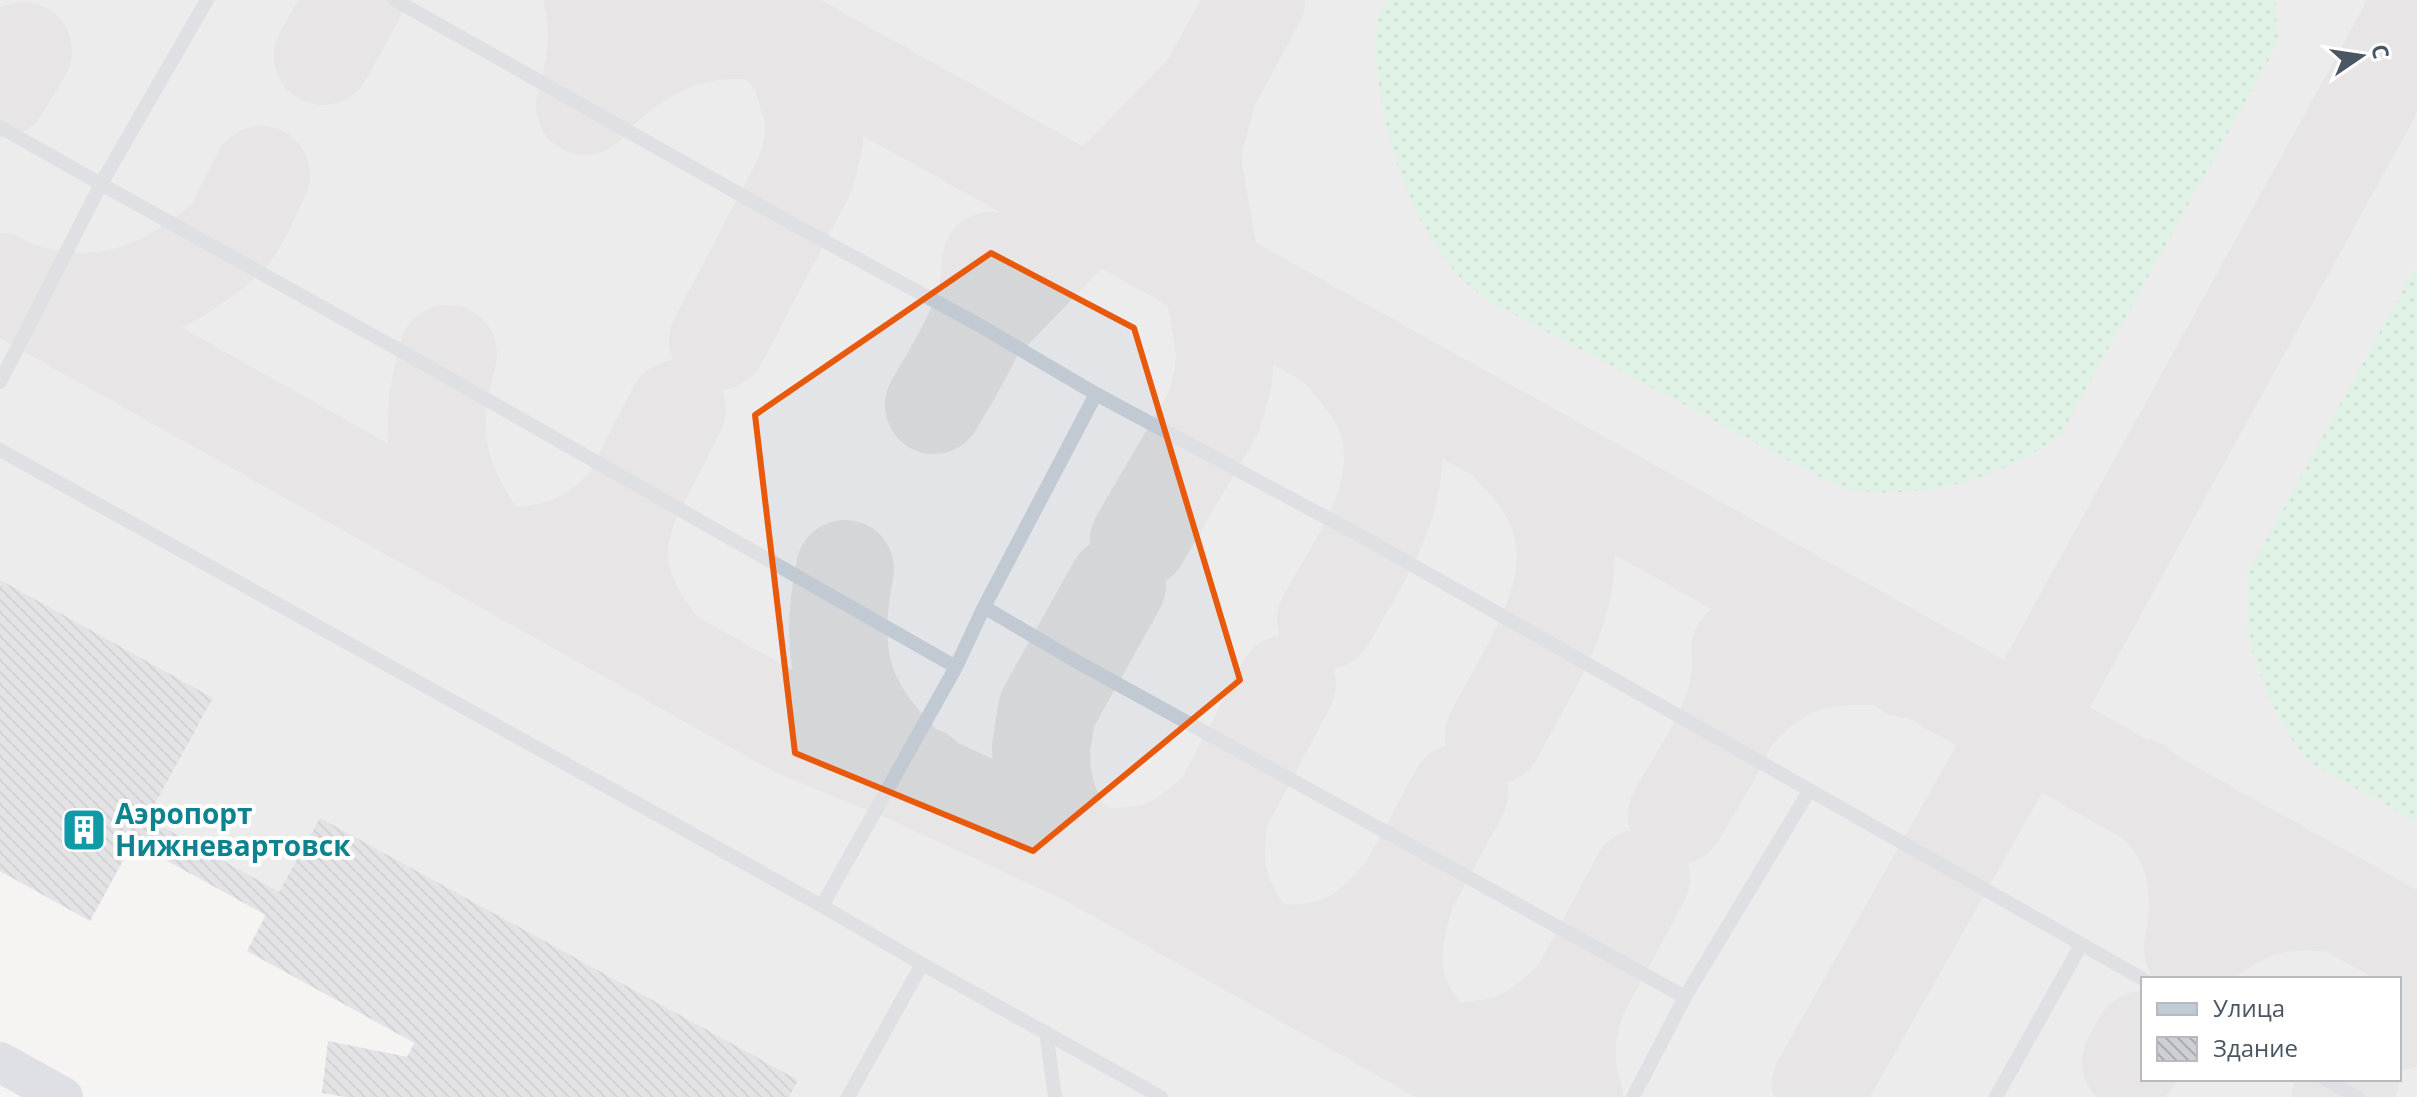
<svg xmlns="http://www.w3.org/2000/svg" width="2417" height="1097" viewBox="0 0 2417 1097" font-family="'Open Sans',sans-serif">
  <defs>
    <pattern id="grass-dots" width="8" height="8" patternUnits="userSpaceOnUse" patternTransform="scale(2)"><rect width="8" height="8" fill="#c3f1d5"/><path d="M2 2h.1M6 6h.1" fill="none" stroke="#a0c6b0" stroke-width="1.8" stroke-linecap="round"/></pattern>
    <pattern id="building-back-hatch" width="6" height="6" patternUnits="userSpaceOnUse" patternTransform="scale(2)"><rect width="6" height="6" fill="#cdcfd5"/><path d="M-1 5l2 2M0 0l6 6M5-1l2 2" fill="none" stroke="#a8abb0"/></pattern>
  </defs>
  <rect width="100%" height="100%" fill="#f5f3f3"/>
  <path fill="#e2e4e7" fill-rule="evenodd" d="M0,0H2417V1097H346L322,1093L328,1041L406,1057L414,1043L247,951L265,915L134,842L90,921L0,871ZM2143,979H2399V1079H2143Z"/>
  <path fill="url(#grass-dots)" d="M1386,0H2275L2278,43L2060,436C1995,481 1922,501 1843,489L1491,302C1480,293 1467,285 1458,275C1409,217 1383,140 1377,65C1375,42 1374,20 1386,0Z
    M2417,264V822L2309,762L2293,741L2268,697L2252,650L2247,625V575Z"/>
  <g fill="none" stroke-linecap="round" stroke-linejoin="round">
    <path stroke="#d5d6d8" stroke-width="98" d="M593,0C601,38 595,69 585,106C624,60 680,27 742,30C761,31 780,38 797,43
      M720,0L2417,946
      M323,56L354,0
      M0,89L23,51
      M0,282L796,728L915,777L1086,856L1516,1097
      M19,291C85,313 145,301 200,259C210,252 221,244 229,235C242,219 251,194 261,175
      M979,325L1209,87L1256,0
      M718,341L806,173L814,140V115L800,70L789,53L755,19
      M448,354C423,442 440,485 491,557C551,556 589,548 630,501C626,515 620,529 619,543C615,584 640,626 666,655
      M934,405C960,359 991,315 991,261
      M630,501L677,409
      M1139,540L1214,412L1223,379L1225,354L1222,331L1193,167V146L1209,87
      M845,569C826,663 845,712 915,777L922,776
      M1117,585L1047,710L1041,748L1042,775L1048,801L1061,828L1086,856C1152,860 1175,853 1222,807C1207,866 1219,909 1262,953C1333,957 1362,945 1407,889C1384,961 1387,993 1436,1052C1505,1051 1529,1045 1578,995C1565,1034 1562,1057 1574,1097
      M1326,620C1362,555 1418,481 1381,404C1370,382 1352,363 1336,345
      M1733,716C1782,657 1825,652 1898,657L1908,669
      M1494,735C1536,655 1602,569 1541,480C1530,465 1517,452 1505,438
      M2140,788C2197,833 2205,881 2193,949C2240,909 2277,895 2340,904
      M1222,807L1287,684
      M1677,815C1705,764 1748,710 1740,649
      M1407,889L1459,793
      M1578,995L1641,878
      M2399,1021L2417,1010
      M2131,1062L2143,1040
      M1821,1084L2023,727L2408,28L2417,4
      M2341,1097L2350,1079"/>
  </g>
  <path fill="url(#building-back-hatch)" d="M0,580L213,698L147,818L279,892L320,818L798,1080L789,1097H346L322,1093L328,1041L407,1057L415,1043L247,951L266,915L133,842L90,921L0,871Z"/>
  <g fill="none" stroke-linecap="round" stroke-linejoin="round">
    <path stroke="#c1cad2" stroke-width="14" d="M207,0L101,184L435,370L956,667
      M395,0L782,218L979,325L1096,394
      M0,127L101,184L0,382
      M0,450L822,906L922,964L1161,1097
      M984,607L1074,660L1685,997L1633,1097
      M822,906L956,667L984,607L1096,394L1370,541L2143,979
      M1685,997L1809,791
      M1046,1032L1055,1097
      M2325,1079L2357,1097
      M848,1097L922,964
      M1996,1097L2081,945"/>
    <path stroke="#c1cbd6" stroke-width="40" d="M0,1062L63,1097"/>
  </g>
  <path d="M0 0H2417V1097H0ZM991,253L1134,328L1240,680L1033,851L795,753L755,415Z" fill="#f5f3f3" fill-opacity=".55" fill-rule="evenodd"/>
  <path fill="none" stroke="#e8590c" stroke-width="6" stroke-linejoin="round" d="M991,253L1134,328L1240,680L1033,851L795,753L755,415Z"/>
  <defs>
    <g id="building-square" transform="scale(2.3)"><rect x="-9" y="-9" width="18" height="18" rx="4" fill="#0f9aa8" stroke="#fff"/><path d="M-4-6H4V6H1V3H-1V6H-4ZM-2.5-4.3h1.7v1.8h-1.7ZM.8-4.3h1.7v1.8H.8ZM-2.5-1h1.7V.8h-1.7ZM.8-1h1.7V.8H.8Z" fill="#fff"/></g>
  </defs>
  <g fill-rule="evenodd">
    <use href="#building-square" x="84" y="830"/>
  </g>
  <g text-anchor="middle" stroke-width="8" stroke-linejoin="round" paint-order="stroke">
    <g font-size="28" font-weight="bold" fill="#0d838f" stroke="#fff" text-anchor="start">
      <text x="115" y="824">Аэропорт<tspan x="115" dy="32">Нижневартовск</tspan></text>
    </g>
  </g>
  <rect x="2141" y="977" width="260" height="104" fill="#ffffff" stroke="#b7bbc0" stroke-width="2"/>
  <rect x="2157" y="1003" width="40" height="12" fill="#c1cbd6" stroke="#b7bbc0" stroke-width="2"/>
  <text x="2213" y="1017" font-size="24" fill="#4a5661">Улица</text>
  <rect x="2157" y="1037" width="40" height="24" fill="url(#building-back-hatch)" stroke="#b7bbc0" stroke-width="2"/>
  <text x="2213" y="1057" font-size="24" fill="#4a5661">Здание</text>
  <g transform="translate(2361 56) rotate(77)" stroke="#ffffff" stroke-width="6" paint-order="stroke">
  <path d="M0-6L14 30L0 20L-14 30Z" fill="#4a5661"/>
  <text y="-12" font-size="22" font-weight="bold" text-anchor="middle" fill="#4a5661">С</text>
  </g>
</svg>
